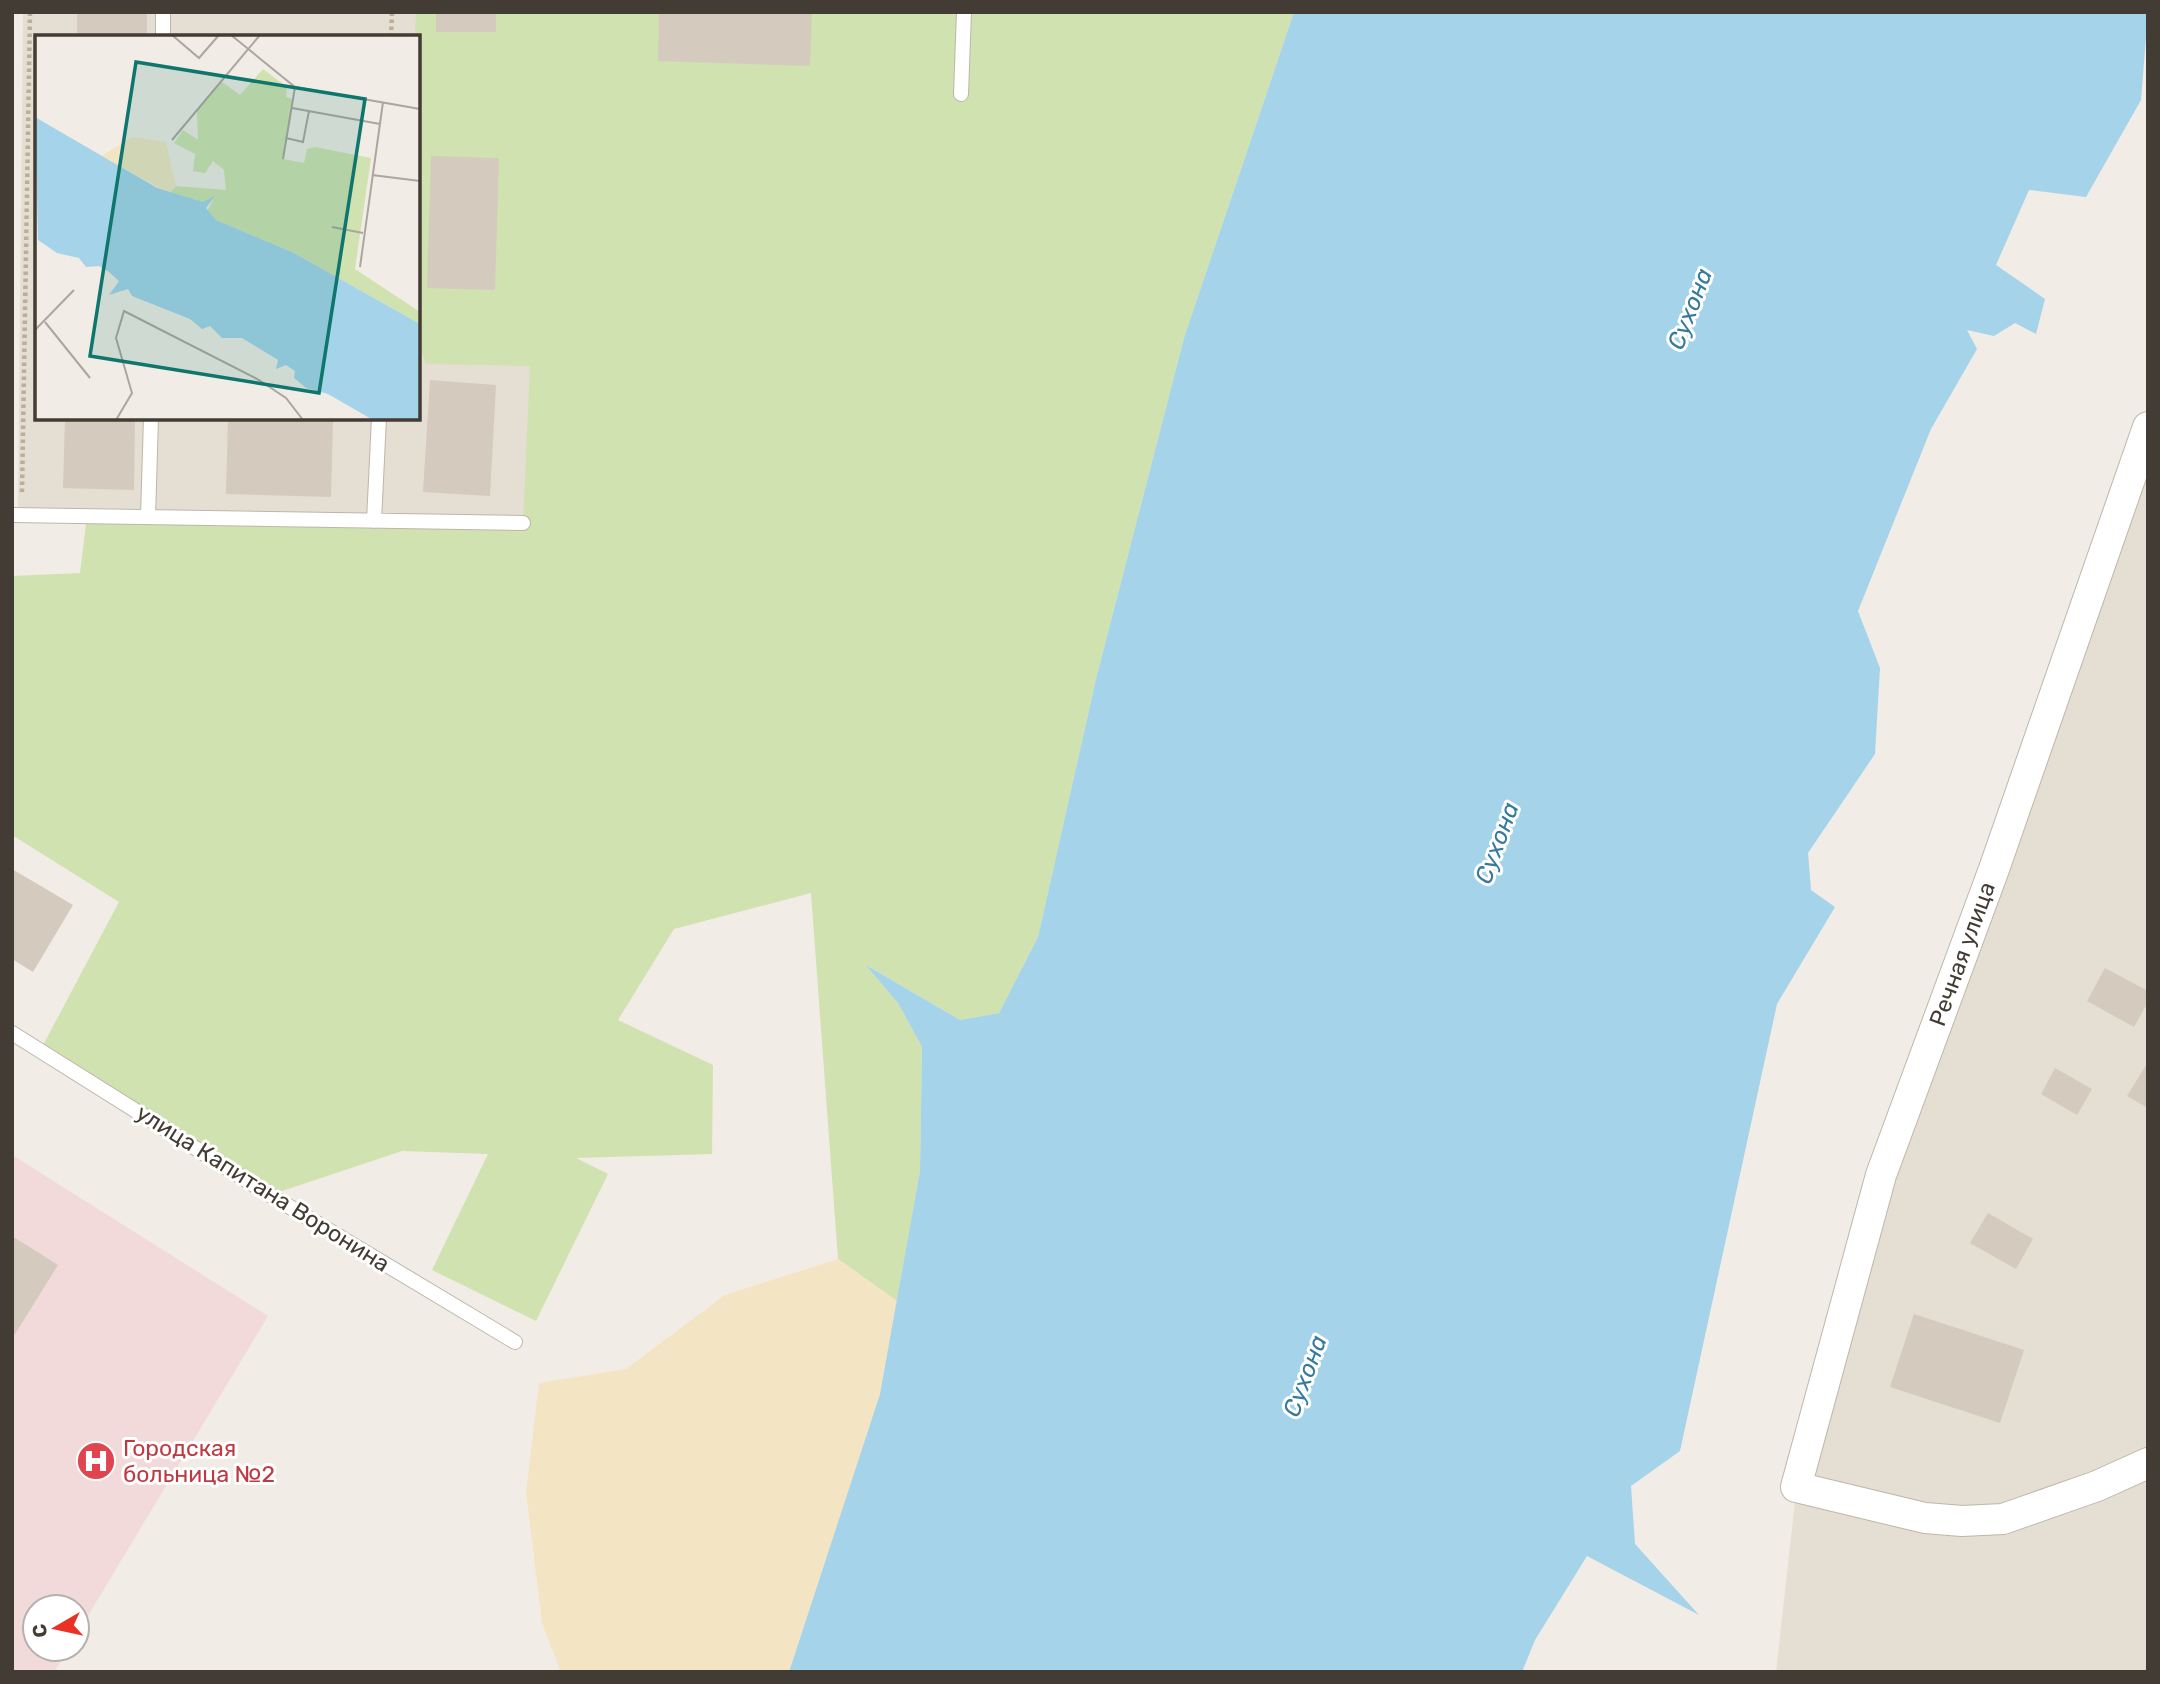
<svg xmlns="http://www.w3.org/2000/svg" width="2160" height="1684" viewBox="0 0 2160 1684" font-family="Rubik,sans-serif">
  <rect width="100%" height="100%" fill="#f1ece5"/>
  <path fill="#e4ded3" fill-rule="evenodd" d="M23,12H941L592,525L18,509ZM37,37H418V418H37Z
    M2148,457V1457L2093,1481L1961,1516L1808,1484L1892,1177Z
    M2148,1471V1672H1776L1796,1493L1925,1524Z"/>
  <path fill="#f1dad9" d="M12,1155L268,1316L77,1634V1607H35V1649H68L54,1672H12Z"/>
  <path fill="#d0e2b0" d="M416,12H1294L1184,338L1096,679L1038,937L999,1013L960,1020L868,966L898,1003L922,1047L920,1171L897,1301L838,1259L811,893L674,929L618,1020L713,1065L712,1154L576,1158L608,1174L536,1321L432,1270L488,1154L402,1151L270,1195L41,1049L119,902L12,835V576L80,573L87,516L523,523L530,366L426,364L418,342V37H415Z"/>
  <path fill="#f3e5c3" d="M838,1259L897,1301L880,1394L789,1672H561L542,1623L526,1492L539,1383L626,1369L725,1295Z"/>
  <path fill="#a5d3ea" d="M1294,12H2148L2141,100L2086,197L2029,190L1996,265L2045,299L2036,334L2015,323L1994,336L1967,330L1977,349L1931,429L1858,611L1880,668L1875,754L1808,853L1811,890L1835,907L1777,1004L1680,1451L1631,1486L1635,1544L1699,1615L1587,1556L1535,1640L1522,1672H789L880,1394L920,1171L922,1047L898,1003L866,965L960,1020L999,1013L1038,937L1096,679L1184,338Z"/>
  <path fill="#d5cabe" d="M77,12H147V37H77Z
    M436,12H496V32H436Z
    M659,12H812L810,66L658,61Z
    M431,156L499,158L495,290L427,288Z
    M430,380L496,385L490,496L423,492Z
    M65,418H135L134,490L63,488Z
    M228,418L333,420L331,497L226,494Z
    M12,869L73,905L33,972L12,959Z
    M2105,968L2148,991V1002L2134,1027L2087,1001Z
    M2148,1062V1108L2127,1096Z
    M2055,1068L2092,1089L2077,1115L2041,1094Z
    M1988,1213L2033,1239L2016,1269L1970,1243Z
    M12,1236L58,1265L12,1339Z
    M1914,1314L2024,1350L2000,1423L1890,1387Z"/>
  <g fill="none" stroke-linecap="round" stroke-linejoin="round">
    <g stroke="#beb6ab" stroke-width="16">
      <path id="service" d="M163,37V12
        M961,94L964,12
        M12,515L523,523
        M148,517L151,418
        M374,521L379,418
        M12,1033L270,1195L515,1342"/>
    </g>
    <g stroke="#beb6ab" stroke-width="32">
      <path id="minor" d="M2148,427L1994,869L1881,1175L1796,1487L1925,1518L1962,1521L2003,1519L2097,1486L2148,1463"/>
    </g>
    <path stroke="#bcae9b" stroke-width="4.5" stroke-dasharray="3.5 3.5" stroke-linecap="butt" d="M391,37L392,12
      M22,492L30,12"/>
    <use href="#service" stroke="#fff" stroke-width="14"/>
    <use href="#minor" stroke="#fff" stroke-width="30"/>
  </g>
  <defs>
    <g id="hospital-disc" transform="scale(2.0125)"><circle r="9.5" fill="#e0444e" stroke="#fff"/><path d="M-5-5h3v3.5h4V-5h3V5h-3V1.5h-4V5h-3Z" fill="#fff"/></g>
  </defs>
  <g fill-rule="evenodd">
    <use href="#hospital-disc" x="96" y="1461"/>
  </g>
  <g text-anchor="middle" stroke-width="6" stroke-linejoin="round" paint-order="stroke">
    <g font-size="23" fill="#433c35" stroke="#fff">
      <text transform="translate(1962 954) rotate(-70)" y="8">Речная улица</text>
      <text transform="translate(263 1188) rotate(32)" y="8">улица Капитана Воронина</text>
    </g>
    <g font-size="23" fill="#be3a42" stroke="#fff" text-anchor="start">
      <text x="123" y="1456">Городская<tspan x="123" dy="26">больница №2</tspan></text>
    </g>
    <g font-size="24" font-style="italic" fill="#357a9e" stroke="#fff">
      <text transform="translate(1690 309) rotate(-69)" y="8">Сухона</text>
      <text transform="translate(1497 843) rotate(-70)" y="8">Сухона</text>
      <text transform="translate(1305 1376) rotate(-70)" y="8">Сухона</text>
    </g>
  </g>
  <g transform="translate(35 35)">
    <rect width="385" height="385" fill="#f1ece5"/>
    <path d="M228,34L252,52L251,62L258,64L248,124L269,128L272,114L280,112L336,123L320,234L385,277V289L259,218L181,185L171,178L179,163L168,167L134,158L141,151L191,155L189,135L178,126L170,138L158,136L160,119L139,108L148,95L163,105L162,75L187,47L205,60Z" fill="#d0e2b0"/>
    <path d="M98,102L131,107L141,151L134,158L66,121Z" fill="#f3e5c3"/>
    <path d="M0,82L122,153L168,167L180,161L171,173L181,185L259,218L385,289V385H338L293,359L271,353L259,343L260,336L251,330L241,334L243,325L207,303H187L175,291L167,294L155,284L97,261L93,254L74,260L84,246L74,237L64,231L51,232L44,223L22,218L3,205Z" fill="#a5d3ea"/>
    <path fill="none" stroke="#aba69f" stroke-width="2" d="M137,0L164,23L184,0M196,0L260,52L385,74M257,73L345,89M251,103L268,107L274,76M137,105L225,0M248,124L260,52M337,140L385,146M297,192L328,198M325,232L348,67M10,287L55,343M0,295L39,255M81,385L97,358L81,303L89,276L224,345L251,363L268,385"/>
    <path fill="#0f766e" fill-opacity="0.15" stroke="#0f766e" stroke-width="3.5" d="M101,27L330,64L284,358L55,321Z"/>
    <rect width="385" height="385" fill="none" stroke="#433c35" stroke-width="3.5"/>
  </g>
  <rect width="2160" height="1684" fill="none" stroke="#433c35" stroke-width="28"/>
  <g transform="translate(56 1628) rotate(261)"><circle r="33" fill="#ffffff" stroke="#b4b1ae" stroke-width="2"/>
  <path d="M0-5L12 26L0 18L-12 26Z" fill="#e93224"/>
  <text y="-10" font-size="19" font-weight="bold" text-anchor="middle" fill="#433c35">С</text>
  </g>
</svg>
